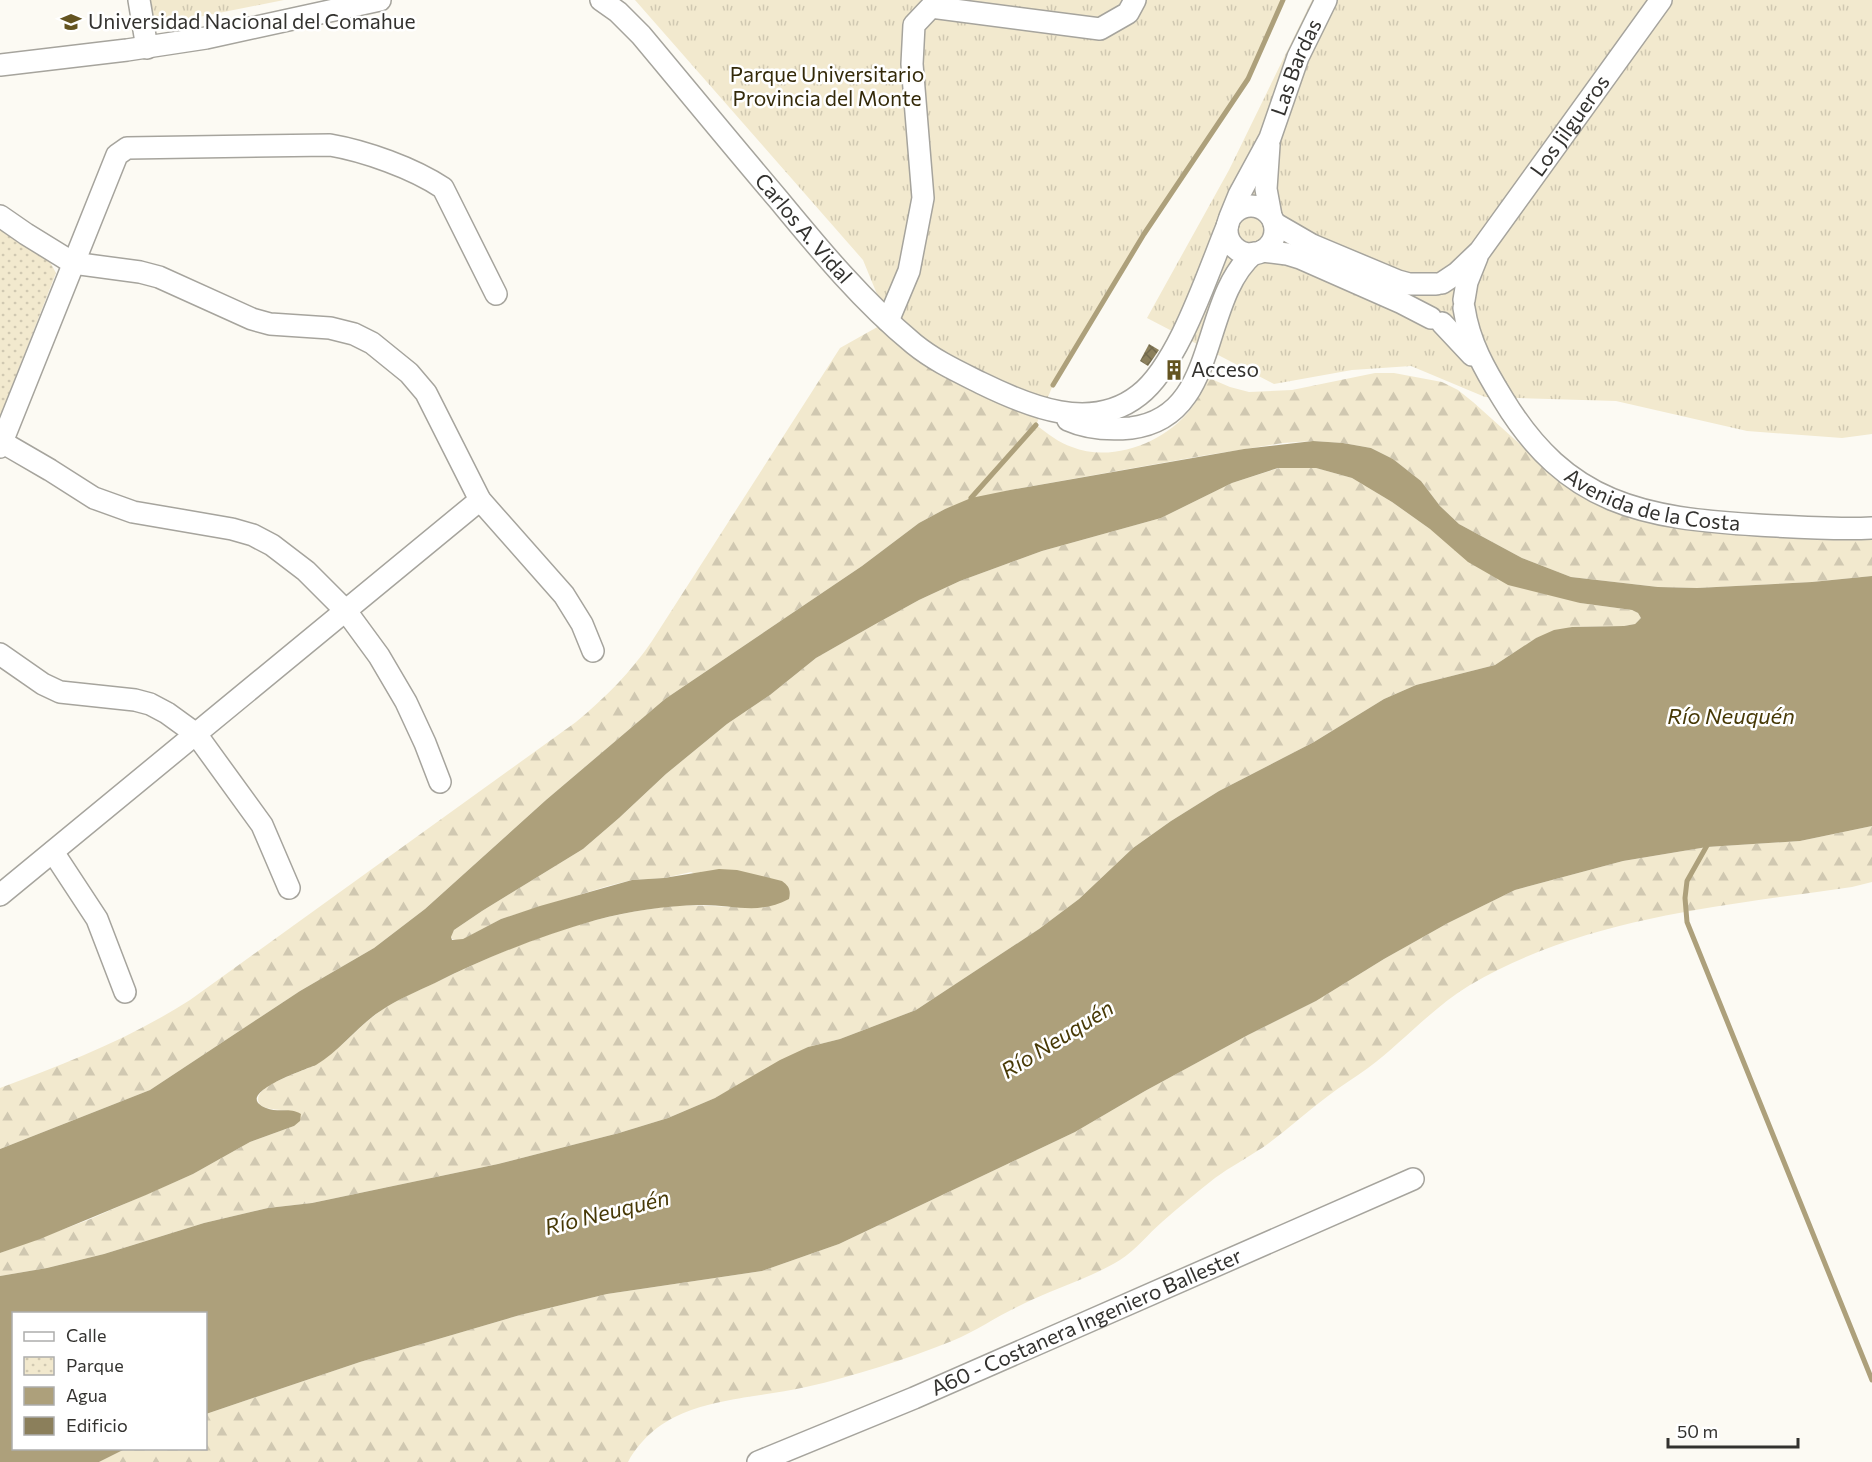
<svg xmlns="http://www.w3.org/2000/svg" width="1872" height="1462" viewBox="0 0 1872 1462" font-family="Commissioner,sans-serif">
  <defs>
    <pattern id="grass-tufts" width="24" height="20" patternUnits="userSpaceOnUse" patternTransform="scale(1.5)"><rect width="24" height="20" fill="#f2e9ce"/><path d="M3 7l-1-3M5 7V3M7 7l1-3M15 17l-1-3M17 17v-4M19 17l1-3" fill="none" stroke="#d0c8b1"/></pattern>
    <pattern id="forest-firs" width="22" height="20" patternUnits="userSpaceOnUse" patternTransform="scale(1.5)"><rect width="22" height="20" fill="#f2e9ce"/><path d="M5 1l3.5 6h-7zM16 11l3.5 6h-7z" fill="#d0c8b1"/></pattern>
    <pattern id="park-dots" width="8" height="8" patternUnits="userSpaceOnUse" patternTransform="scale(1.5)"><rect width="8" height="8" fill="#f2e9ce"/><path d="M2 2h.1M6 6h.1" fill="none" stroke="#d0c8b1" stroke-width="1.8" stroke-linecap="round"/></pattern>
    <pattern id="building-cross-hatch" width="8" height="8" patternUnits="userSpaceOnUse" patternTransform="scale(1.5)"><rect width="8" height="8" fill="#8b7f5b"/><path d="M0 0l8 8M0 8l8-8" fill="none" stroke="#72694c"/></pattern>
  </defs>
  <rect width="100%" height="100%" fill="#fcfaf3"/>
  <path fill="url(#grass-tufts)" d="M139,0H284L144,28Z
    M635,0H1283L1248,79L1144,234L1053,385L1043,409L888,321L863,260Z
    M1312,0H1872V434L1842,438L1747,431L1616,401L1485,397L1411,366L1352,370L1274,384L1147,318L1229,170Z"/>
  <path fill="url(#forest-firs)" d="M888,321L1043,409L1036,425C1047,433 1059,443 1072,447C1111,463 1164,443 1190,410C1197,401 1203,389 1209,378L1230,387L1249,392L1292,390L1375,373H1394L1442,382L1458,390L1473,402L1558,478L1592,499L1872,536V576L1812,582L1697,588L1658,587L1571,577L1522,558L1459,524L1440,506L1421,481L1393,459L1371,448L1343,443L1313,441L1283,443L1201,456L1010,490L945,509L919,523L862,566L665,699L546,800L425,909L374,948L300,991L150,1090L0,1149V1088C67,1063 129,1039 190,1000L576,722C605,698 631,672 652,641L840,348Z
    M1279,468H1316L1352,478L1392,502L1430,529L1580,603L1632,610L1638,613L1641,618L1635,624L1624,626L1572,627L1536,638L1495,665L1416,685L1384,699L1314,742L1219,791L1171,821L1133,848L1079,899L1039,929L916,1010L840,1039L808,1047L715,1098L668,1118L619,1133L498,1164L312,1203L268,1208L204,1223L104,1254L47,1268L0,1276V1253L88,1220L193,1174L250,1142L294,1126L301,1115C290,1107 265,1113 259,1103C250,1086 305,1071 315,1065C340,1051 358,1026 382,1010C399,998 420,990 439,981C513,945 593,913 676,906C707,904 736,909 767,907L691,872L664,878L632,880L608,886L501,919L460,941L452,939L451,936L454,930L482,911L583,849L619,818L666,774L727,724L770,695L816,658L872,626L919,600L960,581L1042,551L1161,518L1232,483Z
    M1872,826V882L1852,887C1722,906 1586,917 1470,985C1432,1008 1403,1042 1368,1068C1354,1078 1341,1086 1328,1096C1305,1113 1285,1132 1262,1148C1247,1158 1230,1167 1215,1178C1197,1192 1179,1207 1162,1222C1148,1234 1136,1250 1120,1260C1089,1279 1052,1289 1019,1306C996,1317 976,1331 952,1341C904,1360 855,1376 806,1387C740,1402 665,1396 628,1462H99L125,1449L206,1448V1414L360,1362L520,1315L607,1294L762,1271L839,1244L1075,1132L1145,1091L1248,1035L1316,1001L1384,959L1448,923L1515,890L1623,861L1707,847L1800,841Z"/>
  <path fill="url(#park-dots)" d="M0,227L49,260L56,273L0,417Z"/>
  <path fill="#ada07b" d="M1313,441L1343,443L1371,448L1393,459L1421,481L1440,506L1459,524L1522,558L1571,577L1658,587L1697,588L1812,582L1872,576V826L1800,841L1707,847L1623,861L1515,890L1448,923L1384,959L1316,1001L1248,1035L1145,1091L1075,1132L839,1244L762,1271L607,1294L520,1315L360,1362L206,1414V1314H14V1448L125,1449L99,1462H0V1276L47,1268L104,1254L204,1223L268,1208L312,1203L498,1164L619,1133L668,1118L715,1098L780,1060L808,1047L840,1039L916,1010L1039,929L1079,899L1133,848L1171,821L1219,791L1314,742L1384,699L1416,685L1495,665L1536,638L1554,630L1572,627L1624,626L1635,624L1641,618L1638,613L1632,610L1580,603L1508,585L1468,562L1430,529L1392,502L1352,478L1316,468H1278L1232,483L1161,518L1042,551L960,581L919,600L872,626L816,658L770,695L727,724L666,774L619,818L583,849L482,911L454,930L451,937L452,940L463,939L501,919L540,906L632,880L664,878L719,869L737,870L782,881C789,886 791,890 789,899C758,916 731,904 699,905C665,906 630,911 596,920C540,936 487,957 435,983C418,991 398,999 382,1010C358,1025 341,1050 316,1065C310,1068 230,1094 266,1108C278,1113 290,1107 301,1114L300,1121L294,1126L250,1142L193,1174L146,1195L40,1239L0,1253V1149L150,1090L300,991L374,948L425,909L546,800L665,699L862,566L919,523L945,509L971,498L1010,490L1244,449Z"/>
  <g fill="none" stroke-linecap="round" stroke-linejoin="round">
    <path stroke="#ada07b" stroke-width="5" d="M1053,385L1144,234L1248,79L1283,0
      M971,498L1036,425
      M1709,842L1687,881L1685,898L1687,922L1872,1380"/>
  </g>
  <path fill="url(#building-cross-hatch)" d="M1149,344L1159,350L1148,366L1140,361Z"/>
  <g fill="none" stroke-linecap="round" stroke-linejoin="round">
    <g stroke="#a6a49d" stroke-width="24">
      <g id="minor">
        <path d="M139,0L147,48"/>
        <path id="s1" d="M601,0L618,12L641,35C687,90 732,145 778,199C820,250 863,302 914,344C935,361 957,371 981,383C1028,406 1091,433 1139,395C1179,364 1208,272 1228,224"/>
        <path d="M0,65L127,50L206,38L380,0"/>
        <path d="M1269,145L1266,189L1271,216"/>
        <circle cx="1251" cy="230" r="24"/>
        <path d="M0,216L26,234L73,263L140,272L159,277L252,319L270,324L330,328L354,334L372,343L409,373L426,393L480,500L564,595L582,624L593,651"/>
        <path id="s2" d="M1230,217L1239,195L1270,138L1298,57L1326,0"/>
        <path d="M1274,223L1312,245L1398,281L1409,284H1436"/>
        <path d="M1262,251L1287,254L1300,258L1402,303L1431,318"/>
        <path id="s3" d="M1442,283L1457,273L1480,251L1661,0"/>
        <path d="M1464,300L1467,282L1477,257"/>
        <path id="s4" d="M1464,308C1469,342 1485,370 1503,399C1567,505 1643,518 1758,525C1796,527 1834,530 1872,528"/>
        <path d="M888,321L909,271L923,198L912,64L914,25L931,7L1100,29L1128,13L1135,0"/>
        <path d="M1442,323L1472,355"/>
        <path d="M1068,420C1088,429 1110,430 1131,428C1221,417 1198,301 1254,253"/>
        <path d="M0,441L50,470L94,498L133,512L232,529L253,535L272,545L306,571L346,611L379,656L406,702L425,743L440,782"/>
        <path d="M0,447L117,155L127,148L330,145C365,151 413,168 443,188L496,294"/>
        <path d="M0,654L43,684L60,692L135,700L150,704L167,713L196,734L262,825L289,888"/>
        <path d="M53,852L97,919L125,992"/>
        <path d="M0,895L480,500"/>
        <path id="s5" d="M758,1462L914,1398L1413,1179"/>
      </g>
    </g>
    <use href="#minor" stroke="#fff" stroke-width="21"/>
  </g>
  <defs>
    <g id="university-bare" transform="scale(1.62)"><path d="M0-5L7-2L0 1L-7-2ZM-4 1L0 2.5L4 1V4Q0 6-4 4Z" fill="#645421" stroke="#fff" stroke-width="2.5" paint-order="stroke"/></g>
    <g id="building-bare" transform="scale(1.62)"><path d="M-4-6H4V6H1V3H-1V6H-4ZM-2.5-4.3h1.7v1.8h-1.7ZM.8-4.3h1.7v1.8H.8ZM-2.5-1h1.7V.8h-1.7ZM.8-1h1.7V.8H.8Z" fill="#645421" stroke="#fff" stroke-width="2.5" paint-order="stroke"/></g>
  </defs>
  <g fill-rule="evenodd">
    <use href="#university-bare" x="71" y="22"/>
    <use href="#building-bare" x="1174" y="370"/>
  </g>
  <g text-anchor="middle" stroke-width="5" stroke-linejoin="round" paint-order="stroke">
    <g font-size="21" fill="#33322f" stroke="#fff" text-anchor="start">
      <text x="88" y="29">Universidad Nacional del Comahue</text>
      <text x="1191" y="377">Acceso</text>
    </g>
    <g font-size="21" fill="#33322f" stroke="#fff">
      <text dy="7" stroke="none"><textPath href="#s2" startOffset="164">Las Bardas</textPath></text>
      <text dy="7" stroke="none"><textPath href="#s3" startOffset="204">Los Jilgueros</textPath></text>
      <text dy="7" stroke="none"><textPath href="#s1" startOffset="306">Carlos A. Vidal</textPath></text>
      <text dy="7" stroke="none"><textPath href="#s4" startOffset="290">Avenida de la Costa</textPath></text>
      <text dy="7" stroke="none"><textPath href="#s5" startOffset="357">A60 - Costanera Ingeniero Ballester</textPath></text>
    </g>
    <g font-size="21" fill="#332908" stroke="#fff">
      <text x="827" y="82">Parque Universitario<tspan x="827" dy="24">Provincia del Monte</tspan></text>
    </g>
    <g font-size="22" font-style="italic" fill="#473906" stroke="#fff">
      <text x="1731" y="724">Río Neuquén</text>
      <text transform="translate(1057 1039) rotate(-32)" y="8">Río Neuquén</text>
      <text transform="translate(607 1212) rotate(-14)" y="8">Río Neuquén</text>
    </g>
  </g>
  <rect x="12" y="1312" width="195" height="138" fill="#ffffff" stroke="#adadac" stroke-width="1.5"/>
  <rect x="24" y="1332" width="30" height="9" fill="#ffffff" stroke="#adadac" stroke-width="1.5"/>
  <text x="66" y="1342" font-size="18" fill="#33322f">Calle</text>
  <rect x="24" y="1357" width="30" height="18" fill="url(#park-dots)" stroke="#adadac" stroke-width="1.5"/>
  <text x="66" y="1372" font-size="18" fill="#33322f">Parque</text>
  <rect x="24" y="1387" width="30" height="18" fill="#ada07b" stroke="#adadac" stroke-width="1.5"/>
  <text x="66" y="1402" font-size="18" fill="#33322f">Agua</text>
  <rect x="24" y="1417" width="30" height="18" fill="#8b7f5b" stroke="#adadac" stroke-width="1.5"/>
  <text x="66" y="1432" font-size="18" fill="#33322f">Edificio</text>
  <path d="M1668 1438v9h130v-9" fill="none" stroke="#33322f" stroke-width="3"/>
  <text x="1677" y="1438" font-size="18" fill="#33322f" stroke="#ffffff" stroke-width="4.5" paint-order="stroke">50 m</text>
</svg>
